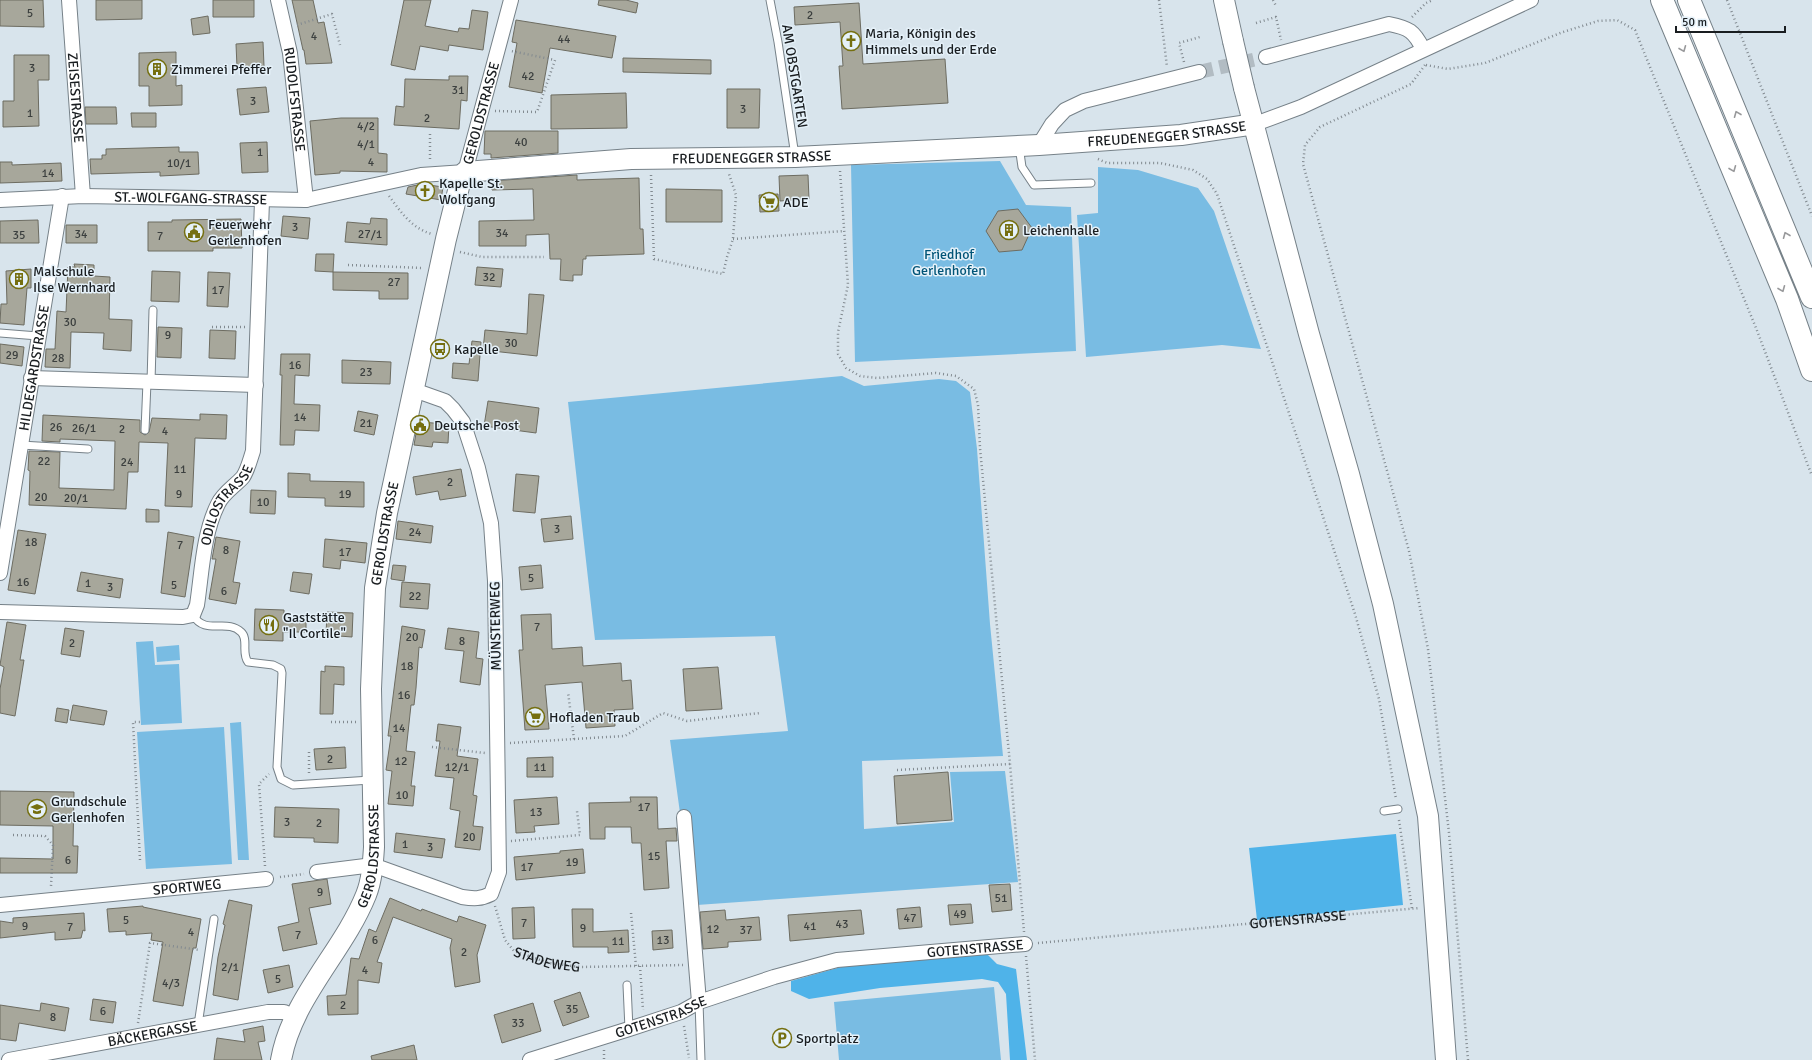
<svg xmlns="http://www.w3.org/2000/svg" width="1812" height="1060" viewBox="0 0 1812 1060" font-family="Signika,sans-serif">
  <rect width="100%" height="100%" fill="#d8e4ec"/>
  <path fill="#79bce3" d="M1000,161L1026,205L1071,207L1076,351L855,362L851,165Z
    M1098,167L1138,170L1198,188L1214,211L1261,349L1222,345L1086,357L1077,215L1098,213Z
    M842,376L864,386L939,379L956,381L970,392L977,449L990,624L1003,756L862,761L864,829L954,822L950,772L1005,771L1018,882L697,905L680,813L670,740L788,731L775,636L595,640L568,402Z
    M153,641L155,665L179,664L182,723L141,725L136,642Z
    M179,645L180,660L157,662L156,647Z
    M241,722L249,860H238L230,723Z
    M224,727L232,864L146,869L137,732Z
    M994,987L1001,1060H839L834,1002Z"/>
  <path fill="#4fb3e9" d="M1396,834L1403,905L1257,920L1249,848Z
    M985,952L997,964L1016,969L1027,1060H1010L1006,994L998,982L982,979L880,988L809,999L791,991V981L841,967Z"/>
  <path fill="#a7a79b" stroke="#6d6c61" d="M0,0H43L44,27L0,26Z
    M96,0H142V19L96,20Z
    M213,0H254V17H213Z
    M292,0H313L318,23L324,22L332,63L306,64L304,50H303Z
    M404,0H431L425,26L458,32L459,28L469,29L472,10L488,12L483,50L449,45L448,51L420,46L415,70L391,65Z
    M599,0H626L638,3L636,13L598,5Z
    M859,3L863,64L945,59L948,103L842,109L839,66H843L840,22L795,25L794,7Z
    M208,16L210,33L193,35L191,19Z
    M516,20L616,36L612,58L550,48L542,93L509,87L517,43L512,42Z
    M263,42L264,66L237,67L236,44Z
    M176,52V86L182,85V105L149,106V86H139V53Z
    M14,55H49V80H38L39,126L3,127V101H14Z
    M623,58L711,60V74L623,72Z
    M449,76H468L467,101L461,100L459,129L394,125L396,106L404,107L405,79L449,80Z
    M266,87L269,112L240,115L237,89Z
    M727,89H760L759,128H727Z
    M626,93L627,128L551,129V95Z
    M85,107H116L117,124H86Z
    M131,113H156V127H132Z
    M341,118H378V153L387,154V172L340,171V173L315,175L310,121Z
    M485,131H558V153L491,158V154H484Z
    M267,142L268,172L242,173L240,143Z
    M179,147V152H198L199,174L160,176V172L91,174L90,159H102V155H106V149Z
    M0,162H12V165L61,163L62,181L0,183Z
    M577,175V180L639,178L640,229H643L644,254L586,256V259H583L582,275H573V281L560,280L561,259H550L549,234L526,235V246H479V221L534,220L533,189L492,190L491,181Z
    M808,175L809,199L780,201L779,176Z
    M422,184L443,187L441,200L406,194L408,187Z
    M666,189L722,190V222H666Z
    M778,194L779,211L760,212L759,195Z
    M1018,209L1032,228L1022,250L999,252L986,231L998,211Z
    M283,216L310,218L308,239L281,236Z
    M371,218L387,219V245L345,242L347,222L370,224Z
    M241,219L242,248H213V251H148V222H172V220Z
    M38,220L39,243H0V221Z
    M66,225H97V243H66Z
    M316,254H334L333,272L315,271Z
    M74,264L94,265V276L110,277L109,319L132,320L131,351L103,349L104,333L71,332L70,368L45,367L46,349H55L57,311L66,312L68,267H75Z
    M477,267L503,269L501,287L475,285Z
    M31,269V288H27L24,325L0,323L1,304H7L6,271Z
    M152,271L180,272L179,302L151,301Z
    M208,272L230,273L228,307L207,306Z
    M333,272L408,273V299H379V291L333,290Z
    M529,294L544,295L537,356L483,350L485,330L527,334Z
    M158,327L182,328L181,358L157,357Z
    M210,330L236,331L235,359L209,358Z
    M472,341L481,342L478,381L452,378L453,363L469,364Z
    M0,344L24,347L22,366L0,363Z
    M281,354H310L309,376L295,375L294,404L320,405L319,431L295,430L294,445H280L282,375H280Z
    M342,360L391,362L390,384L342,383Z
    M488,401L539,408L536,433L484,426Z
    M358,411L378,415L374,435L354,431Z
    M200,414L227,415L226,439L195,438L192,507L165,506L168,443L139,442L138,472H128L126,509L29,505L30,471L28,470L29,451L60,452L59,488L114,490L115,441L60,439V442L42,441L43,415L140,420V432L145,435L149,432L152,418L200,420Z
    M418,422L449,424L448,443L433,442L432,447L414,445Z
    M461,469L466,496L440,500L438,491L416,495L413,477Z
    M288,473L310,474V481L364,482V507L325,506V498L288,497Z
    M516,474L539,476L535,513L513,511Z
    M251,490L276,491L275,514L250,513Z
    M146,509L159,510V522H146Z
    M571,516L573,539L544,542L541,519Z
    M398,521L433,526L431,543L396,539Z
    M18,530L46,534L35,594L8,590Z
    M168,532L194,537L185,597L161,593Z
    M216,537L240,541L233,582L240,583L236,604L209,599L216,559H212Z
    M325,539L367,543L365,563L341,560L340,569L323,567Z
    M393,565L406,566L404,581L391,579Z
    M541,565L543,588L521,590L519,567Z
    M81,572L123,579L120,598L77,591Z
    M293,572L312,574L309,594L290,591Z
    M402,582L430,584L428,609L400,607Z
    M255,609L284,610V621L306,622V632H283V641L254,640Z
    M327,612L353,613L352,637L326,635Z
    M551,614L552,649L582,647L583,666L621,663L622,681L631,680L633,709L614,710L615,726L586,728L582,682L545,685L549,729L525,730L519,650H523L521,615Z
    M7,622L26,625L20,660H24L15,716L0,713V689L4,667L0,665Z
    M402,626L425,630L422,648L419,647L416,688L414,705H411L406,751L415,752L411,786H415L413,806L388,804L392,771L386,770L391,736H388Z
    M65,628L84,631L80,657L61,654Z
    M448,628L479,632L476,658L483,659L480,685L460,682L464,651L445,649Z
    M325,666L344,667V685L334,684L333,714H320L321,671L325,672Z
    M718,667L722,709L686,711L683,669Z
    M73,705L107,711L104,725L70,720Z
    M57,708L69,710L67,723L55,721Z
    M438,724L461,727L457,756L478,759L473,795L477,796L473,826L483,827L480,850L455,847L460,811L450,809L454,778L435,776L440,741H436Z
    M345,747L346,768L316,770L314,749Z
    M553,757V777H527V758Z
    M948,772L952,820L897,824L894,776Z
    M0,791L74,792L73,846H78L77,873H0V858L53,859V826L0,825Z
    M557,797L559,824L534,826L535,832L516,833L514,800Z
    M630,797H657L658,829L676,828L677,841H666L669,888L644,890L641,843H632L631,827H605V839H590L589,803L631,802Z
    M275,807L339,809L338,843L314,842V838L274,837Z
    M396,833L445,839L442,858L394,852Z
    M583,849L585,873L516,880L514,857L560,853V851Z
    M327,879L331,904L309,908L317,944L283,951L278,927L299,922L292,884Z
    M1010,884L1012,910L992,912L989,885Z
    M390,898L421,911L422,909L457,922L459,916L486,925L477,955L480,982L455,987L450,948L452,939L393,917L377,962L382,963L379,983L358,980V1014L328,1015L327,996L346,995L351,958L359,959L369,929L376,932Z
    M229,900L252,905L238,1000L213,995L218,957L225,925L223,924Z
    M971,904L973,923L950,925L948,905Z
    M143,906V907L201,919L196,948H193L183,1006L153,1001L163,942L151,940L152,933L126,935V931L109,932L107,909Z
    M534,907L535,938L513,939L512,908Z
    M920,907L922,927L899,929L897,909Z
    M572,909H593V932L628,930L629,952L608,953V947H573Z
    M725,910L726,920L759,917L761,940L728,942V947L703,949L700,912Z
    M861,910L864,934L790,941L788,915Z
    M84,913L85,931L83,930L81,938L55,940V932L0,938V921L13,923V918Z
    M672,930L673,948L653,950L652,931Z
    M289,965L293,987L268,993L263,970Z
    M580,992L589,1017L563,1026L554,1001Z
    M93,999L116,1002L113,1023L90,1020Z
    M41,1003L69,1008L65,1031L19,1023L16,1041L0,1039V1005L40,1011Z
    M533,1003L541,1031L502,1043L494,1015Z
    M263,1026L265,1041L258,1042L262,1060H214L217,1038L245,1042L243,1030Z
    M414,1045L417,1060H372L371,1056Z"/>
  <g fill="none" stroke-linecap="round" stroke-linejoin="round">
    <path stroke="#b2bcc3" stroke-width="14" stroke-dasharray="14 7" stroke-linecap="butt" d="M1199,72L1266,57"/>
    <g stroke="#768188" stroke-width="9">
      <path id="lane" d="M770,0L778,42L795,156
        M1019,146L1022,167L1034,185L1091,183
        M0,333L38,336
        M151,382L153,310
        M145,430L147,382
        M21,445L88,449
        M193,615C205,636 227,618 241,632C249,639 241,653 248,662L273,665L281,669L282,673L277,767L281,779L293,785L371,780
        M1384,811L1398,809
        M627,985L629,1029
        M699,1002L701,1060
        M198,1025L214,919"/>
    </g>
    <g stroke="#768188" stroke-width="16">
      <g id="street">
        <path id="s3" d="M69,0L83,196"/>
        <path id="s4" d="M278,0L290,53L306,200"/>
        <path d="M1266,57L1389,24C1409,28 1414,31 1423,49"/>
        <path d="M1255,124L1301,107L1531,0"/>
        <path d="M1039,145L1052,124L1065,110L1084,101L1199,72"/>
        <path id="s5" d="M0,200L83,196L306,200L421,175L465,172L511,0"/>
        <path d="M31,378L256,385"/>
        <path id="s6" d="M0,573L62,196"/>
        <path id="s7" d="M0,612L183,617L193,615L197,605C202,572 203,534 218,504C223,493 235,486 243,477C248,469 250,460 253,451L262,201"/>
        <path d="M684,817L699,1002"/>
        <path d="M317,872L373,865L462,897C474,899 481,899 491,894L499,872L495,581L491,523L478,468L463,422L453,409L445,401L414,390"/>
        <path id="s8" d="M0,905L266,879"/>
        <path id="s9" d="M9,1060L268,1012H284L296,1017"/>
        <path id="s10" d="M530,1060L629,1029L681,1012L699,1002L774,977L837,960L1025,944"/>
      </g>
    </g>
    <g stroke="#768188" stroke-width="22">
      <g id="secondary">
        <path d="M1224,0L1233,41"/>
        <path d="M1244,88L1309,334L1349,474L1383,604L1428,816L1446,1060"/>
        <path id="s11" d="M281,1060C292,998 343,952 366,895C372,880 373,863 374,847L371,689L375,588L387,513L446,239L461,179L465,172L631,159L795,157L1039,145L1181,135L1255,124"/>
      </g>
    </g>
    <g stroke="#768188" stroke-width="24">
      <path id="highway" d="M1662,0L1787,299L1812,370
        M1689,0L1812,297"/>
    </g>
    <g stroke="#828a90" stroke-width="2.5" stroke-dasharray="1 3" stroke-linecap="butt">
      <path d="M1159,0L1167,67"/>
      <path d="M1273,0L1276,6"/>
      <path d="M1727,0L1812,216"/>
      <path d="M1412,17L1426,3L1433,0"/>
      <path d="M1256,23L1276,17L1281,40"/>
      <path d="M297,25L332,14L340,45"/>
      <path d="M1184,62L1179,43L1200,37"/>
      <path d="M1425,65L1411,84L1320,127L1305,145L1303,164L1409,551L1428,649L1449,833L1468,1060"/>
      <path d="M1426,65L1448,69L1485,63L1563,32L1598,21L1617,20L1635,30L1758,333L1812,476"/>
      <path d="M495,111L537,112L555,60L511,51"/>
      <path d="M430,134V161"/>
      <path d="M1098,159L1107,163H1160L1193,170L1207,179L1217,194L1355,614L1379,699L1396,799"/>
      <path d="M840,171L848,285L838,332V354L846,368L860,376L877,378L936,373L956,376L974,389L978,405L980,448L1010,764L1024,932"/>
      <path d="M651,175L654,259L723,274L727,257L733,239L736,195L729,174"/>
      <path d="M389,196C401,212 411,228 432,234"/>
      <path d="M733,239L844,231"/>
      <path d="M460,252L482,257H544"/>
      <path d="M348,265L423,268"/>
      <path d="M212,327H245"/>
      <path d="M331,722H356"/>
      <path d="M574,739L625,736L663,713L687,721L760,713"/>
      <path d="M510,743L574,739L568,692"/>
      <path d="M432,747L485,753"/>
      <path d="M309,752V773"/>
      <path d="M897,770L1010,764"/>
      <path d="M1399,820L1412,909"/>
      <path d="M13,835L45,836L53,845L51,886"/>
      <path d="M511,841L580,835L577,811"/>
      <path d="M140,860L133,722H141"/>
      <path d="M265,866L259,784L269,774"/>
      <path d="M280,877L304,874"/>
      <path id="s1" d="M495,906L505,940L514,951L549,963L580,967L683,965"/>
      <path d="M631,913L636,966"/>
      <path id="s2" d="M1038,943L1419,908"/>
      <path d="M1026,956L1035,1060"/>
      <path d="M640,966L643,1010"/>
      <path d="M138,1023L150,943L200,950"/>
      <path d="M684,1026L689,1058"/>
      <path d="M604,1050V1060"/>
    </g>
    <use href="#lane" stroke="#fff" stroke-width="7"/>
    <use href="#street" stroke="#fff" stroke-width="14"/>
    <use href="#secondary" stroke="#fff" stroke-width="20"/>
    <use href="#highway" stroke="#fff" stroke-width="22"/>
    <g stroke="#768188" stroke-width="22" stroke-linecap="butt">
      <path id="secondary-bridge" d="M1233,41L1244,88"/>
    </g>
    <use href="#secondary-bridge" stroke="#fff" stroke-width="20"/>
  </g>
  <defs><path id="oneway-chevron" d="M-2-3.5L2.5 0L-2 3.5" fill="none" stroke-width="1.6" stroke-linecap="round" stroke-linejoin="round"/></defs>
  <g stroke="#98999b">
    <use href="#oneway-chevron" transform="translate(1683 49) rotate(68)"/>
    <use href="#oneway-chevron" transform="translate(1737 114) rotate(-112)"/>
    <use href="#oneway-chevron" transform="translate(1733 169) rotate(68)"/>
    <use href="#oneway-chevron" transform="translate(1786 235) rotate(-112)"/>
    <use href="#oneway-chevron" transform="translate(1782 289) rotate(68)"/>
  </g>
  <defs>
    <g id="church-ring" transform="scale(1)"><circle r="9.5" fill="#e5f1f9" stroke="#756f10" stroke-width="1.5"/><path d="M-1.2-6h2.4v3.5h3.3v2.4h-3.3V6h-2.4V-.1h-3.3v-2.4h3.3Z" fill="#756f10"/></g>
    <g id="building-ring" transform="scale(1)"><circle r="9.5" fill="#e5f1f9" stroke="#756f10" stroke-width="1.5"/><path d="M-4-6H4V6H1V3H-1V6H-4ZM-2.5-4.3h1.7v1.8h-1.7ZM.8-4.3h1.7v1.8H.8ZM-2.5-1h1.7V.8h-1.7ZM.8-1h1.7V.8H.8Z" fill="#756f10"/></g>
    <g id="supermarket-ring" transform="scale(1)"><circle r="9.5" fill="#e5f1f9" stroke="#756f10" stroke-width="1.5"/><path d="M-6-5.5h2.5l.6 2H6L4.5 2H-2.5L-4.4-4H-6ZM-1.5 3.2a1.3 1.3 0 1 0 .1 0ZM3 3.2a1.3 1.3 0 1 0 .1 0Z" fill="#756f10"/></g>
    <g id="civic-ring" transform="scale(1)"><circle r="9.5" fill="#e5f1f9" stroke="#756f10" stroke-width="1.5"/><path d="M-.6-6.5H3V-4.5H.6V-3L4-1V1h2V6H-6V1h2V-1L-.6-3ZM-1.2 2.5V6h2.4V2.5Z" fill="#756f10"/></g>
    <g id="bus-ring" transform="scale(1)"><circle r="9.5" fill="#e5f1f9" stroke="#756f10" stroke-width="1.5"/><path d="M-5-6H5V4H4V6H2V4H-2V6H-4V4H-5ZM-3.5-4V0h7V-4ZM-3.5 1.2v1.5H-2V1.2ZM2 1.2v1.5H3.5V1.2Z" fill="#756f10"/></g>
    <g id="restaurant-ring" transform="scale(1)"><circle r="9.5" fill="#e5f1f9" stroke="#756f10" stroke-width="1.5"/><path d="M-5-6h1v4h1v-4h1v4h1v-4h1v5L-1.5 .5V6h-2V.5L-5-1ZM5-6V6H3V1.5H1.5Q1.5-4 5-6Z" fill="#756f10"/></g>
    <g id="school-ring" transform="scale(1)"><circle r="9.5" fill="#e5f1f9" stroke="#756f10" stroke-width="1.5"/><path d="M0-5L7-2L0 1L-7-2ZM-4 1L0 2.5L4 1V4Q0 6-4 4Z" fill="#756f10"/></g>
    <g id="parking-ring" transform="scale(1)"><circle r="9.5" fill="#e5f1f9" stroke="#756f10" stroke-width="1.5"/><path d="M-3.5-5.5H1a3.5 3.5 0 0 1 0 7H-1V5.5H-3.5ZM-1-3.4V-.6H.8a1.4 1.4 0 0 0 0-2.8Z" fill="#756f10"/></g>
  </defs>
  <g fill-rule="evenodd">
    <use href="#church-ring" x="851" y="41"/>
    <use href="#building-ring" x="157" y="69"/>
    <use href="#church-ring" x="425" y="191"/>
    <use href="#supermarket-ring" x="769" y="202"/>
    <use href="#building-ring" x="1009" y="230"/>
    <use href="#civic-ring" x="194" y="232"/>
    <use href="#building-ring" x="19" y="279"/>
    <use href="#bus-ring" x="440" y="349"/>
    <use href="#civic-ring" x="420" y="425"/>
    <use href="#restaurant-ring" x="269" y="625"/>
    <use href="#supermarket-ring" x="535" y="717"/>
    <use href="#school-ring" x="37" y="809"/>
    <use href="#parking-ring" x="782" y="1038"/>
  </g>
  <g text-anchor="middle" stroke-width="3" stroke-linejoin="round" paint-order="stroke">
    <g font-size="12" fill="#3c403f">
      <text x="30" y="17">5</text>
      <text x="810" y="19">2</text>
      <text x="314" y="40">4</text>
      <text x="564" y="43">44</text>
      <text x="32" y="72">3</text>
      <text x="528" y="80">42</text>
      <text x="458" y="94">31</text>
      <text x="253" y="105">3</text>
      <text x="743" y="113">3</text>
      <text x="30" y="117">1</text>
      <text x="427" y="122">2</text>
      <text x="366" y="130">4/2</text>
      <text x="521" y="146">40</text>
      <text x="366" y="148">4/1</text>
      <text x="260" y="156">1</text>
      <text x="371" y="166">4</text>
      <text x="179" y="167">10/1</text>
      <text x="48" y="177">14</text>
      <text x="295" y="231">3</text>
      <text x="502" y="237">34</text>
      <text x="81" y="238">34</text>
      <text x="370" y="238">27/1</text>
      <text x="19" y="239">35</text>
      <text x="160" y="240">7</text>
      <text x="489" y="281">32</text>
      <text x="394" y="286">27</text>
      <text x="218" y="294">17</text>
      <text x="70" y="326">30</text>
      <text x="168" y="339">9</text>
      <text x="511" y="347">30</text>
      <text x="12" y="359">29</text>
      <text x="58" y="362">28</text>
      <text x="295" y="369">16</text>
      <text x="366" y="376">23</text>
      <text x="300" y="421">14</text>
      <text x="366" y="427">21</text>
      <text x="56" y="431">26</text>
      <text x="84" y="432">26/1</text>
      <text x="122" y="433">2</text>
      <text x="165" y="435">4</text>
      <text x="44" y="465">22</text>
      <text x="127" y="466">24</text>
      <text x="180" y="473">11</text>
      <text x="450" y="486">2</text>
      <text x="179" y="498">9</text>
      <text x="345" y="498">19</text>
      <text x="41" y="501">20</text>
      <text x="76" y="502">20/1</text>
      <text x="263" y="506">10</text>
      <text x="557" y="533">3</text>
      <text x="415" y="536">24</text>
      <text x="31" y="546">18</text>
      <text x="180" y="549">7</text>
      <text x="226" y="554">8</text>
      <text x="345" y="556">17</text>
      <text x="531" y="582">5</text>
      <text x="23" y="586">16</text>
      <text x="88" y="587">1</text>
      <text x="174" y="589">5</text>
      <text x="110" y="591">3</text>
      <text x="224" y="595">6</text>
      <text x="415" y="600">22</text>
      <text x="537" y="631">7</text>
      <text x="412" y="641">20</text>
      <text x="462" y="645">8</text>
      <text x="72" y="647">2</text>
      <text x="407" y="670">18</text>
      <text x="404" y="699">16</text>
      <text x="399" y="732">14</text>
      <text x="330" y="763">2</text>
      <text x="401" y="765">12</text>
      <text x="457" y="771">12/1</text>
      <text x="540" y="771">11</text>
      <text x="402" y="799">10</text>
      <text x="644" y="811">17</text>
      <text x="536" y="816">13</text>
      <text x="287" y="826">3</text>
      <text x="319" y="827">2</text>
      <text x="469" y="841">20</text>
      <text x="405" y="848">1</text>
      <text x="430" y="851">3</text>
      <text x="654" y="860">15</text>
      <text x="68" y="864">6</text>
      <text x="572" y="866">19</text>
      <text x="527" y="871">17</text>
      <text x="320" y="896">9</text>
      <text x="1001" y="902">51</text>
      <text x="960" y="918">49</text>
      <text x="910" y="922">47</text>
      <text x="126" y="924">5</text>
      <text x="524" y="927">7</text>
      <text x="842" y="928">43</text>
      <text x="25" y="930">9</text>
      <text x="810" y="930">41</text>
      <text x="70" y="931">7</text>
      <text x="583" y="932">9</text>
      <text x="713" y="933">12</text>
      <text x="746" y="934">37</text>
      <text x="191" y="936">4</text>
      <text x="298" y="939">7</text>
      <text x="375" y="944">6</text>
      <text x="663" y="944">13</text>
      <text x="618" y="945">11</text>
      <text x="464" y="956">2</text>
      <text x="230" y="971">2/1</text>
      <text x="365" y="974">4</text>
      <text x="278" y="983">5</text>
      <text x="171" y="987">4/3</text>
      <text x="343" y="1009">2</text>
      <text x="572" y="1013">35</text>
      <text x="103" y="1015">6</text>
      <text x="53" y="1021">8</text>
      <text x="518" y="1027">33</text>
    </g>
    <g font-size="14" fill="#191d20" stroke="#e5f1f9" text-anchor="start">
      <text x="865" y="38">Maria, Königin des<tspan x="865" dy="16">Himmels und der Erde</tspan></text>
      <text x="171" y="74">Zimmerei Pfeffer</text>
      <text x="439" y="188">Kapelle St.<tspan x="439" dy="16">Wolfgang</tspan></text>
      <text x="783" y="207">ADE</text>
      <text x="208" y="229">Feuerwehr<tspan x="208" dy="16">Gerlenhofen</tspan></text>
      <text x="1023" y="235">Leichenhalle</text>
      <text x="33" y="276">Malschule<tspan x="33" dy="16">Ilse Wernhard</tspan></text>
      <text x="454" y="354">Kapelle</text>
      <text x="434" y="430">Deutsche Post</text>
      <text x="283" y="622">Gaststätte<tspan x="283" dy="16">"Il Cortile"</tspan></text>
      <text x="549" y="722">Hofladen Traub</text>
      <text x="51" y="806">Grundschule<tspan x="51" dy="16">Gerlenhofen</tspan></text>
      <text x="796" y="1043">Sportplatz</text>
    </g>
    <g font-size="14" fill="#191d20" stroke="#e5f1f9">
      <text transform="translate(795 76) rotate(81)" y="5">AM OBSTGARTEN</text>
      <text dy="5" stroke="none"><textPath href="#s3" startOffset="98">ZEISESTRASSE</textPath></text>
      <text dy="5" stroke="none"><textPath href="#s4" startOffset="101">RUDOLFSTRASSE</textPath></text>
      <text dy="5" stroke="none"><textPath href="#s5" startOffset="529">GEROLDSTRASSE</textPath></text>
      <text dy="5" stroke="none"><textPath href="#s11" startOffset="1624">FREUDENEGGER STRASSE</textPath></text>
      <text dy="5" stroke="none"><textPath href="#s11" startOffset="1208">FREUDENEGGER STRASSE</textPath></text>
      <text dy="5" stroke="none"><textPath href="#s5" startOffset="191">ST.-WOLFGANG-STRASSE</textPath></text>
      <text dy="5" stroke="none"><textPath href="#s6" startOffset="208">HILDEGARDSTRASSE</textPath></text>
      <text dy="5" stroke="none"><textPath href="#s7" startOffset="311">ODILOSTRASSE</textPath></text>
      <text dy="5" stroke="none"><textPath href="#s11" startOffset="550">GEROLDSTRASSE</textPath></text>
      <text transform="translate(495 626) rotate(-91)" y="5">MÜNSTERWEG</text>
      <text dy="5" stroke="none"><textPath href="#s11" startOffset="226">GEROLDSTRASSE</textPath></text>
      <text dy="5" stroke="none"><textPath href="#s8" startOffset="188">SPORTWEG</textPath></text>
      <text dy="5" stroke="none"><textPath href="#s2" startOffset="261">GOTENSTRASSE</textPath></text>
      <text dy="5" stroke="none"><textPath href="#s10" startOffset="462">GOTENSTRASSE</textPath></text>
      <text dy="5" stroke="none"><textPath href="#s1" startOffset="84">STADEWEG</textPath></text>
      <text dy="5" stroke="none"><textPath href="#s10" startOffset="138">GOTENSTRASSE</textPath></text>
      <text dy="5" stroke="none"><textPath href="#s9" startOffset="146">BÄCKERGASSE</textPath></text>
    </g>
    <g font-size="14" fill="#005477" stroke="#e5f1f9">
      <text x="949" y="259">Friedhof<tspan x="949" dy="16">Gerlenhofen</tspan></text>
    </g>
  </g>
  <path d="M1676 26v6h109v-6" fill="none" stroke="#191d20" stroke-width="2"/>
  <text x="1682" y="26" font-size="12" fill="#191d20" stroke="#e5f1f9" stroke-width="3" paint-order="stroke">50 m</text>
</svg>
